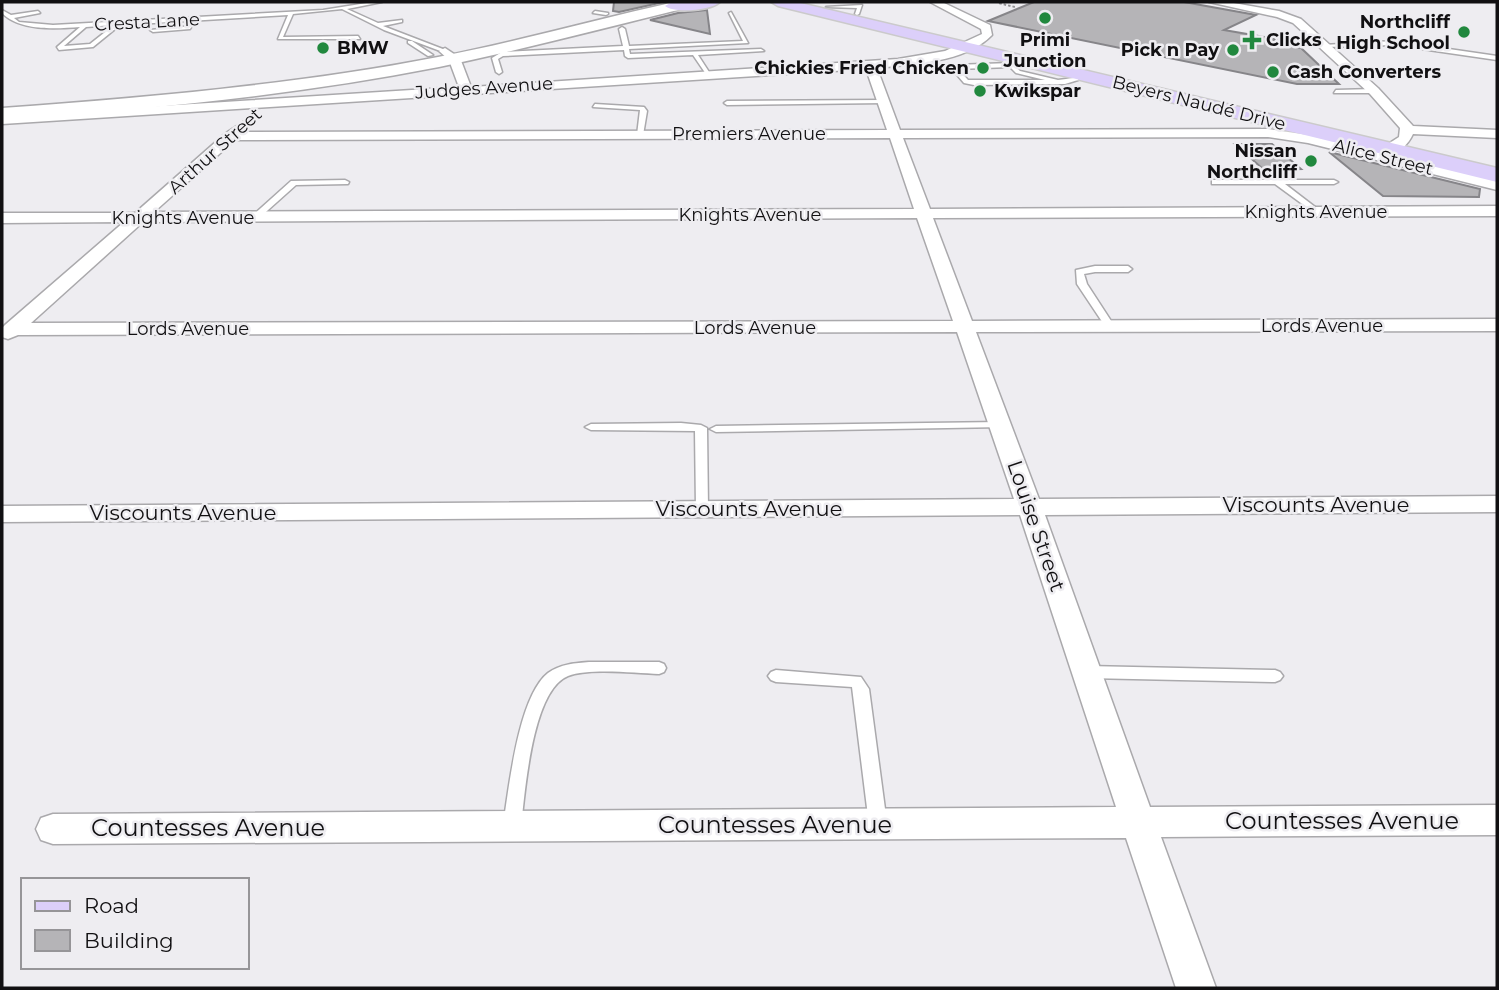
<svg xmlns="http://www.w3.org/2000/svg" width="1499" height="990" viewBox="0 0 1499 990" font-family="Montserrat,sans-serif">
  <rect width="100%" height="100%" fill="#eeedf1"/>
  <path fill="#b5b4b7" stroke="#868589" stroke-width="2" d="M614,2H664L619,12L613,11Z
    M1034,2H1184L1256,15L1224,30L1277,39L1271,42L1301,48L1339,84H1297L988,21Z
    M707,10L710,34L650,20L678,13Z
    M1235,144H1272L1301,169L1264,170Z
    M1329,152L1480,189L1479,197L1383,196Z"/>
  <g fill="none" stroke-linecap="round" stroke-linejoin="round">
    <g stroke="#aaa9ac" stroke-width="3">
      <path id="service" d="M373,2H382L347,9L378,23L402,20V22L383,26L448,51L443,52L384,30L342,9L293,14L283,37L358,36L360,39H278L288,15L120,25L93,47L59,50L57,47L80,27C54,29 20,31 2,13V10L11,15L38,11L40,13L14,18L19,22L53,25L323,10ZM114,25L90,44L64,46L86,27Z
        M862,5L859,14L857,15L855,14L857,8L826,7Z
        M595,11L608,13V14L606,15L593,13Z
        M731,12L748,43L629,49L630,54L761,49L764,51L698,55L711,75L708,77L693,55L628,58L625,56L624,50L503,56L498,59L502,72L499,74L496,72L492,58L502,52L623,46L619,29L622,27L625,29L629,46L743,41L729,13Z
        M192,26L190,29L153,32L150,30Z
        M408,41H412L433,55L428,56L408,43Z
        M1394,41L1497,56V60L1394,45L1326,47L1323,45Z
        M906,60L954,65L1011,63L1020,71L1058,80L1074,78L1076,73L1081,74L1078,80L1065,84L974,85L964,83L952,69L904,63ZM1010,67L1016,73L1045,80H968L958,69Z
        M1336,90L1374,89L1377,91L1374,93H1334Z
        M883,100L885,103L727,105L724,103L727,101Z
        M595,104L644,107L647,111L643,135L640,137L637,135L640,110L593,107Z
        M345,180L349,182L348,184L296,185L258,219L251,217L291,181Z
        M1212,180H1334L1338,182L1334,184H1285L1319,210V214H1316L1275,184H1212Z
        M1095,266H1128L1132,269L1128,272H1095L1084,274L1087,284L1115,327L1113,329H1107L1077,284L1076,270Z
        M1000,422L1006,425L1004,427L716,432L710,429L716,426Z
        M681,423L701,425L707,428L708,509L702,513L696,509L695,431L591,430L585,427L591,424Z
        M589,662H659L664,664L666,668L664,672L659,674C635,673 589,668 568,676C532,690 525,792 521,826L518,831L512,834L506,831L503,826C509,788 518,697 548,673C560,664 576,663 589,662Z
        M1087,666L1275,670L1280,672L1283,676L1280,680L1275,682L1087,678L1082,676L1080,672L1082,668Z
        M776,670L861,677L869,689L887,824L884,829L878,832L872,829L869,824L852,687L776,682L771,680L768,676L771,672Z"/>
    </g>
    <g stroke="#aaa9ac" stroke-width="3">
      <path id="minor" d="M930,2H942L990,25L992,35C965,63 913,64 877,68L900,130L1268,129L1308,135L1497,181V190L1308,143L1268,137L903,138L930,209L1497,206V216L933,218L972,321L1497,319V331L976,332L1039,499L1497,496V512L1045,515L1150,807L1497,805V835L1161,837L1216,988H1176L1126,838L53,844L41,840L36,829L41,818L53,814L1116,807L1020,515L2,522V506L1014,499L957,332L18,335L8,339L2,337V328L5,325L124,222L2,223V213H135L226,133L243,122L250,126L244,132L887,130L866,69L2,124V116L459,87L449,60L439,51L445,48L460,58L471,87L898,59L945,51L982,34L981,29ZM890,138L914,209L154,212L235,140ZM917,218L953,321L31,323L143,222Z
        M1209,2H1228L1279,11L1301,19L1378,88L1413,126L1497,130V138L1413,134C1408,145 1398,155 1385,152V146L1399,137L1400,128L1370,94L1293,23L1277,17Z"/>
    </g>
    <g stroke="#aaa9ac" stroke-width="3">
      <path id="secondary" d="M675,2H700L698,5C612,26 526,49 439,67C296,95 148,110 2,119V108C148,97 294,85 438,57C518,42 596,19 675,2Z"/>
    </g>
    <g stroke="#cbcacb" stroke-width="3">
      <path id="primary" d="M720,2C712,10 675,14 665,6L672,2Z
        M771,2H796L1497,168V182L778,6Z"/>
    </g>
    <path stroke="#929194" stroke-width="2" stroke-dasharray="2.5 2" stroke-linecap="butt" d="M1001,2L998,3L1015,7
      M1135,57L1141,51"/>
    <use href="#service" fill="#fff" fill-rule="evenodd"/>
    <use href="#minor" fill="#fff" fill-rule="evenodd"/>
    <use href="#secondary" fill="#fff" fill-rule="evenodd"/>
    <use href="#primary" fill="#dccffa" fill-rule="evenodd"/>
  </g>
  <g fill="#21883e" stroke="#eeedf1" stroke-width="2.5">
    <circle cx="1045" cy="18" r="7"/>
    <circle cx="1464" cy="32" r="7"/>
    <path d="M1248.5 29.5h7v7h7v7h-7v7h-7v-7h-7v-7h7z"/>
    <circle cx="323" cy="48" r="7"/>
    <circle cx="1233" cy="50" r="7"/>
    <circle cx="983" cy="68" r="7"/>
    <circle cx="1273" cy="72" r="7"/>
    <circle cx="980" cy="91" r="7"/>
    <circle cx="1311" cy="161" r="7"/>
  </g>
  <g text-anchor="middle" stroke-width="5" stroke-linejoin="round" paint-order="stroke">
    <g font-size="18" fill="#111012" stroke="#eeedf1">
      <text transform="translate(147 22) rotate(-3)" y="6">Cresta Lane</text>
      <text transform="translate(484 88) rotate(-4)" y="6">Judges Avenue</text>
      <text transform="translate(1199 103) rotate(14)" y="6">Beyers Naudé Drive</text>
      <text x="749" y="140">Premiers Avenue</text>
      <text transform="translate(215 151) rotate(-42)" y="6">Arthur Street</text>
      <text transform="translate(1383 157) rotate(14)" y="6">Alice Street</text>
      <text x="1316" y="218">Knights Avenue</text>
      <text x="750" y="221">Knights Avenue</text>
      <text x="183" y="224">Knights Avenue</text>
      <text x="1322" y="332">Lords Avenue</text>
      <text x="755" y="334">Lords Avenue</text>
      <text x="188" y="335">Lords Avenue</text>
    </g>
    <g font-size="18" font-weight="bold" fill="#111012" stroke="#eeedf1" text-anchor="end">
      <text x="1450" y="28">Northcliff<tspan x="1450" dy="21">High School</tspan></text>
      <text x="1045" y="46" text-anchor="middle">Primi<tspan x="1045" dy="21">Junction</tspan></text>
      <text x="1266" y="46" text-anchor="start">Clicks</text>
      <text x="337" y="54" text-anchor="start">BMW</text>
      <text x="1219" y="56">Pick n Pay</text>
      <text x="969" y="74">Chickies Fried Chicken</text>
      <text x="1287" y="78" text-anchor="start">Cash Converters</text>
      <text x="994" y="97" text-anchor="start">Kwikspar</text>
      <text x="1297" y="157">Nissan<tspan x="1297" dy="21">Northcliff</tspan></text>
    </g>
    <g font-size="21" fill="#111012" stroke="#eeedf1">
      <text x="1316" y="512">Viscounts Avenue</text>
      <text x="749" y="516">Viscounts Avenue</text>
      <text x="183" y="520">Viscounts Avenue</text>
      <text transform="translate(1036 526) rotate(71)" y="7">Louise Street</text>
    </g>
    <g font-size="24" fill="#111012" stroke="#eeedf1">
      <text x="1342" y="829">Countesses Avenue</text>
      <text x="775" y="833">Countesses Avenue</text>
      <text x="208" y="836">Countesses Avenue</text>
    </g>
  </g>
  <rect width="1499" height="990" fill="none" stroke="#111012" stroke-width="7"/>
  <rect x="21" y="878" width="228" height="91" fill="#eeedf1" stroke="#969598" stroke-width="2"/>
  <rect x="35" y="901" width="35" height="10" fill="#dccffa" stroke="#969598" stroke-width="2"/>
  <text x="84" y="913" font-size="21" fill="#111012">Road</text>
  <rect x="35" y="930" width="35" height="21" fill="#b5b4b7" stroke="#969598" stroke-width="2"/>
  <text x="84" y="948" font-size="21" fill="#111012">Building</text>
</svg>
